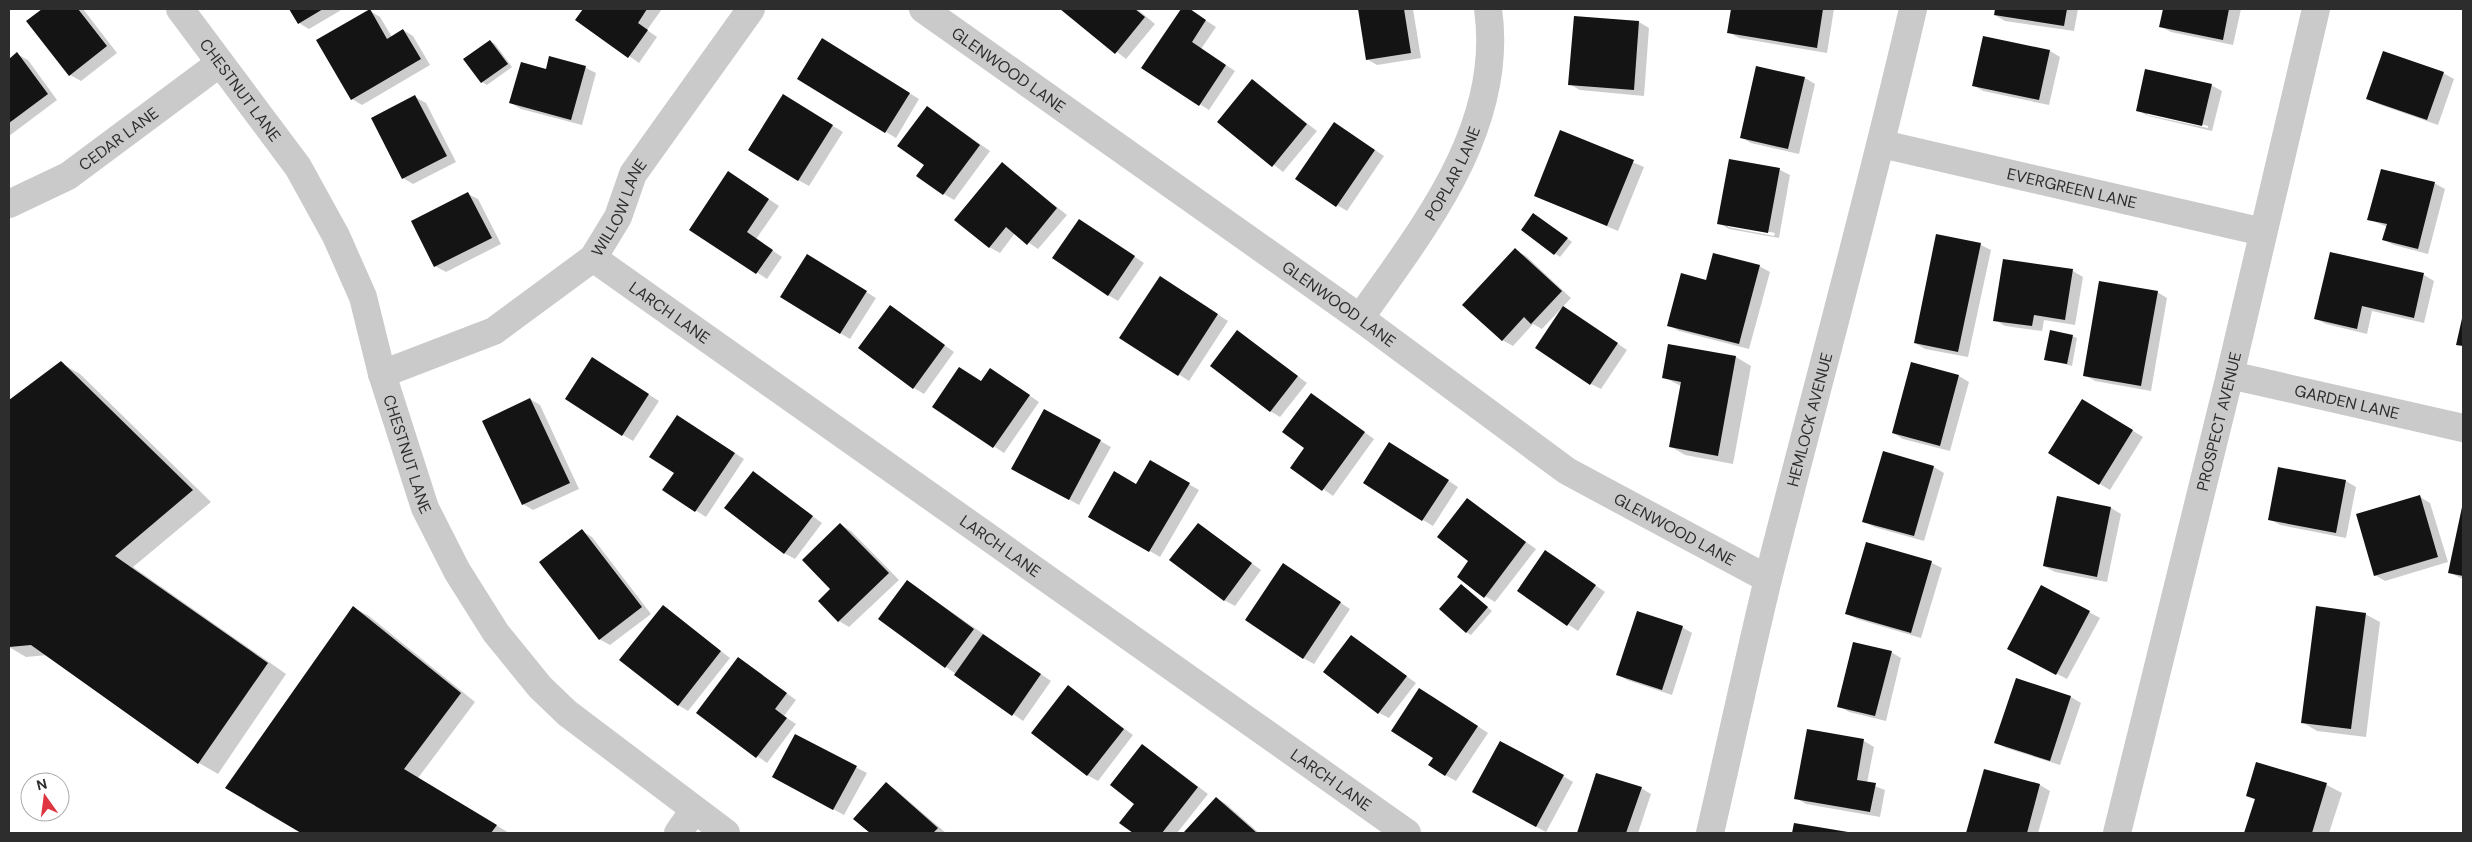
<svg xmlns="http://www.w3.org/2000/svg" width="2472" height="842" viewBox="0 0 2472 842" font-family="'DM Sans',sans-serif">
  <rect width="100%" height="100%" fill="#fff"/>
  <path fill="#0003" fill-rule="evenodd" d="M44,9H83L117,53L81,81L70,75L28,21Z
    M290,9H343L309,29L299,23Z
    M585,9H662L647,30L657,37L639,63L577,19Z
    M1062,9H1137L1155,24L1126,59Z
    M1183,9H1188L1216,27L1201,49L1235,71L1209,110L1143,68Z
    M1359,9H1413L1421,58L1377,65L1367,59Z
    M1732,9H1834L1827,53L1739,38L1728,32Z
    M1996,9H2078L2074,31L2005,21L1995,15Z
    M2164,9H2241L2233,45L2171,32L2160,26Z
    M370,11L380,17L392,37L403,30L413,36L430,65L362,105L352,99Z
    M1639,22L1649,28L1644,96L1580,90L1569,84Z
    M1984,37L2050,51L2060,57L2049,105L1983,91L1973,85Z
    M490,41L495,44L512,67L487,85L482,82L465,60Z
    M833,46L919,99L896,138L799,79Z
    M17,54L28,60L57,100L9,136V61Z
    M550,58L586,68L596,73L582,125L521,109L511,103L546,70Z
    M2443,73L2454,79L2438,125L2378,104L2368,98Z
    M1805,78L1815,84L1799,154L1751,143L1741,137Z
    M1252,81L1317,131L1283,172L1219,122Z
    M2211,85L2222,91L2212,131L2148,116L2137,110ZM2147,112L2208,126V128L2147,115Z
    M415,97L426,103L456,162L413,184L403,178Z
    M794,102L843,132L809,186L798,180Z
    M927,107L990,151L954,200L944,194L925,165Z
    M1345,130L1384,156L1347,211L1337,205Z
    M1561,132L1644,167L1618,231L1535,196Z
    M1730,161L1780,170L1790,175L1779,238L1729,229L1719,223ZM1728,224L1775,233L1774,236L1728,227Z
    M1002,164L1067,215L1038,249L1015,233L1000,253L989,247Z
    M739,179L779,206L756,239L782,257L767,279L691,229Z
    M2434,183L2445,189L2428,254L2394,245L2384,240L2387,227L2369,219Z
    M468,194L478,199L501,244L446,272L435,266Z
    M1539,217L1572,242L1560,257L1522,230Z
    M1089,226L1144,263L1118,301L1108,295Z
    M1937,235L1981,245L1991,250L1968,357L1925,349L1915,343Z
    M1515,250L1526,256L1571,298L1542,329L1533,324L1513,346L1502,340Z
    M817,262L876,298L850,339L840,333Z
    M1759,266L1770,272L1749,349L1679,331L1669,325L1707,281Z
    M2073,271L2083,277L2075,325L2044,320L2042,331L2005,326L1995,320Z
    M2424,275L2434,281L2424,323L2372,311L2367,334L2326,324L2316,319Z
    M1170,284L1228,321L1189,381L1121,337Z
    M2157,292L2167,298L2151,391L2095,381L2084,375Z
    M900,313L954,352L924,394L914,388Z
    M1574,314L1627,350L1601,389L1591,384Z
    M1238,331L1307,383L1280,417L1270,411Z
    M2072,336L2077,338L2072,366L2045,359Z
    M1736,357L1751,366L1733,464L1685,455L1670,446L1681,386L1663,377Z
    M61,363L80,374L211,502L133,567L286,674L218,774L199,763L48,655L26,657L9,647V402Z
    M602,365L659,401L633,441L623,435Z
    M991,369L1039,402L1004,453L934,407L982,382Z
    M1959,376L1969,382L1950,451L1903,439L1893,433Z
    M530,399L540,405L579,489L533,510L523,504Z
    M1321,401L1374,439L1333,496L1292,467L1306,448Z
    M2093,406L2143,437L2110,490L2100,484Z
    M1045,410L1111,447L1079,505L1023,474Z
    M688,423L744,459L706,517L664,490L676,473Z
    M1400,449L1458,487L1433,526L1423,520Z
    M1883,453L1934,467L1944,473L1924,541L1874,527L1863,521Z
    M1150,462L1199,490L1160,557L1090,516L1137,486Z
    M754,473L822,523L795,559L784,553Z
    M2346,481L2356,487L2346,538L2280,525L2269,519Z
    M2420,497L2430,503L2448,562L2385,581L2375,575Z
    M1467,500L1536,549L1495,602L1485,596L1470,561Z
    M2111,508L2121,514L2107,582L2055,572L2044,566Z
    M2463,509V579L2450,573Z
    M1198,524L1261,570L1235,606L1224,600Z
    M841,525L851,531L899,580L849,627L839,621L819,601L832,589Z
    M582,531L592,537L651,614L610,645L599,639Z
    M1867,543L1932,563L1942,568L1921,638L1857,619L1846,613Z
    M1556,558L1605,592L1578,631L1519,591Z
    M1293,571L1350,609L1314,664L1303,658Z
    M2042,587L2100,618L2067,679L2019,654Z
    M917,588L1051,681L1023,721L946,667Z
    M1466,589L1492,611L1471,635L1466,632Z
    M663,607L730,658L688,711L678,705Z
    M354,608L369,616L475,702L418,778L509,833H304L227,788Z
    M2365,614L2380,622L2366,737L2317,731L2302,722Z
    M1682,627L1692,633L1672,695L1627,680L1617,674Z
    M1351,636L1416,683L1389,718L1379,713Z
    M1891,652L1901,658L1886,721L1849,712L1839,706Z
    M738,658L796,700L784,716L796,724L767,763L697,713Z
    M2016,680L2071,697L2081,703L2060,765L2006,748L1995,742Z
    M1068,687L1133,735L1098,781L1087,775Z
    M1430,695L1488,733L1456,781L1445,775L1434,758Z
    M796,736L867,773L844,815L784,783Z
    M1864,741L1874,747L1867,783L1885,790L1880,817L1806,804L1796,798Z
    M1143,745L1208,794L1177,833H1135L1121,822L1135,803Z
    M2257,763L2327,785L2342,793L2329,833H2245L2256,800L2247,795Z
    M1985,770L2040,785L2050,791L2038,833H1967Z
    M1597,774L1641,788L1651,794L1638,833H1578Z
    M1563,776L1573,782L1546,832L1484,798Z
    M886,784L896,790L946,833H872L855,818Z
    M1216,798L1226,804L1259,833H1187Z
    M1795,824L1847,833H1848H1793Z"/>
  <path fill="#141414" d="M42,9H78L107,46L69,76L26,21Z
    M289,9H323L298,24Z
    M370,9L387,39L403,29L421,59L351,100L316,40Z
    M583,9H647L638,23L648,30L628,58L575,20Z
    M1060,9H1135L1145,17L1115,54Z
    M1181,9H1190L1206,20L1192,42L1226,65L1199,106L1141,68Z
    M1358,9H1404L1411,53L1366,60Z
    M1731,9H1823L1817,48L1727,33Z
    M1995,9H2067L2064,26L1994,15Z
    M2163,9H2229L2223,40L2159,27Z
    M1574,16L1639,21L1634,90L1568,85Z
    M1983,36L2050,50L2039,100L1972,86Z
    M822,38L910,93L885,133L797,79Z
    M490,40L508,64L481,83L463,59Z
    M2383,51L2444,72L2427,120L2366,99Z
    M17,52L48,94L9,123V59Z
    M549,56L586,66L571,120L509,103L521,62L546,69Z
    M1756,66L1805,77L1788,149L1740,138Z
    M2145,69L2212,84L2202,126L2136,111Z
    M1252,79L1307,124L1272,167L1217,122Z
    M783,94L833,125L798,181L748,150Z
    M415,95L447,156L402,179L371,118Z
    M927,106L980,145L943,195L916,176L924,165L897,146Z
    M1334,122L1375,150L1336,207L1295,179Z
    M1560,130L1634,160L1607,226L1534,196Z
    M1729,159L1780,168L1768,233L1717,224Z
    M1002,162L1057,208L1027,245L1006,227L989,248L954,220Z
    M2381,169L2435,182L2418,249L2382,240L2387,224L2367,220Z
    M728,171L769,199L747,232L773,250L756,274L689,230Z
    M468,192L492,238L434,267L411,221Z
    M1533,213L1568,238L1554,255L1521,230Z
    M1079,219L1135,256L1108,296L1052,258Z
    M1936,234L1981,243L1958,352L1914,343Z
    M1515,248L1562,291L1531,324L1524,317L1502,341L1462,305Z
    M2330,252L2424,273L2414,318L2362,306L2357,329L2314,319Z
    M1713,253L1760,265L1739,344L1667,326L1681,273L1706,280Z
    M807,254L867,291L840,334L780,297Z
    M2003,259L2073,269L2065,320L2034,315L2032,326L1993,321Z
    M1160,276L1218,314L1178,376L1119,338Z
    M2099,281L2158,291L2141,386L2083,376Z
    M890,305L945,345L913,389L858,348Z
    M1563,306L1618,343L1590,385L1535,348Z
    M2463,314V346L2456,345Z
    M1237,330L1298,376L1270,412L1210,366Z
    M2050,330L2073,335L2067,364L2044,360Z
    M1668,344L1736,356L1718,456L1669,447L1681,382L1662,378Z
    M592,357L649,394L622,436L565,399Z
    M61,361L193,490L115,556L268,663L198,764L31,645L9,647V400Z
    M1911,362L1959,375L1940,446L1892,433Z
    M959,367L981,381L990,368L1030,395L993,448L932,407Z
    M1311,393L1365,432L1322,491L1290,468L1304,448L1282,432Z
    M530,398L570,483L522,505L482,421Z
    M2082,399L2133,430L2099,485L2048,453Z
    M1044,409L1101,440L1069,500L1011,469Z
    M677,415L735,453L695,512L662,490L674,473L649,457Z
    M1389,442L1449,480L1422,521L1363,483Z
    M1883,451L1934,466L1914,536L1862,522Z
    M1150,460L1190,483L1149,552L1088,517L1114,471L1136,484Z
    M2278,467L2346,480L2336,533L2268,520Z
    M753,471L813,516L784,554L724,508Z
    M2420,495L2438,557L2374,576L2356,514Z
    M2057,496L2111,507L2097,577L2043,566Z
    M1467,498L1526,542L1484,598L1457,577L1468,561L1437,537Z
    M2462,507L2463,508V576L2448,573Z
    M840,523L889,573L838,622L818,601L830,589L802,560Z
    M1198,523L1252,563L1224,601L1169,560Z
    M582,529L642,607L599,640L539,562Z
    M1866,542L1932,561L1911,633L1845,614Z
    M1545,550L1596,585L1567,626L1517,591Z
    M1283,563L1341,602L1303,659L1245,620Z
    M907,580L974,629L945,668L878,619Z
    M1461,584L1488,607L1466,633L1439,609Z
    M2041,585L2090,611L2056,675L2007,649Z
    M663,605L721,651L678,706L619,660Z
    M353,606L461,693L404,769L497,825L491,833H301L225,788Z
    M2316,606L2366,613L2351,729L2301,723Z
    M1637,611L1683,626L1662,690L1616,675Z
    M983,634L1041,674L1012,716L954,675Z
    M1351,635L1407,676L1378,714L1323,672Z
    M1853,642L1892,651L1875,716L1837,707Z
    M738,657L787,693L775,709L787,718L756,758L696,713Z
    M2016,678L2071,696L2050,761L1994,743Z
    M1068,685L1124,729L1087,776L1031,733Z
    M1419,688L1478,726L1445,776L1428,765L1433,758L1391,731Z
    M1807,729L1864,739L1857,780L1876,783L1870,812L1794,799Z
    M795,734L857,766L833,810L772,777Z
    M1500,741L1564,775L1536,827L1472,792Z
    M1142,744L1198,787L1162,833H1133L1119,823L1134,804L1110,785Z
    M2256,762L2327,783L2312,833H2244L2255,799L2246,796Z
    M1984,769L2040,784L2027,833H1966Z
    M1596,773L1642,787L1626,833H1577Z
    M886,782L938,828L933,833H870L853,819Z
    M1216,797L1257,833L1184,832Z
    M1794,823L1848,832L1847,833H1792Z"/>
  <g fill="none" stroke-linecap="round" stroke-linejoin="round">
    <g stroke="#cacaca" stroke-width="28">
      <path id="s1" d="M180,9L298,167L336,236L363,297L382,374L425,508L457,571L496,633L540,687L567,713L726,833"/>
      <path id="s2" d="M923,9L1360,318L1567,471L1768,579"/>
      <path id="s3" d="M1882,144L2263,232"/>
      <path id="s4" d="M9,204L68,176L220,63"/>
      <path id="s5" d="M593,258L1407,833"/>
      <path id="s6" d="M1360,318C1424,227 1505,127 1488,9"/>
      <path id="s7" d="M382,374L494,331L593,258L618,217L633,174L751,9"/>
      <path id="s8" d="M2230,375L2463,428"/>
      <path d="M678,833L694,810"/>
      <path id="s9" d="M1710,833C1730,747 1748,661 1769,575C1817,386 1869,199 1913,9"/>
    </g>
    <path stroke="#cacaca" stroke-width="28" id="s10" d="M2117,833L2230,375L2316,9"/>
  </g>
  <g text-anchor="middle" stroke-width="5" stroke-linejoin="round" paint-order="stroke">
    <g font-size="16" fill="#2d2d2d" stroke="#fff">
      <text dy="6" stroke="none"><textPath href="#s2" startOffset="105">GLENWOOD LANE</textPath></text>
      <text dy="6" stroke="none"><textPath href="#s1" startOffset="101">CHESTNUT LANE</textPath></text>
      <text dy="6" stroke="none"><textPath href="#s4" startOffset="128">CEDAR LANE</textPath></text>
      <text dy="6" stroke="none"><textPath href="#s6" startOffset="172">POPLAR LANE</textPath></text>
      <text dy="6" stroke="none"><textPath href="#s3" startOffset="195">EVERGREEN LANE</textPath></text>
      <text dy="6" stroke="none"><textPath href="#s7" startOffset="300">WILLOW LANE</textPath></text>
      <text dy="6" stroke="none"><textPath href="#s2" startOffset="510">GLENWOOD LANE</textPath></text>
      <text dy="6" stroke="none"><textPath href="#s5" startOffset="94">LARCH LANE</textPath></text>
      <text dy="6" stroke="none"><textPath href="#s8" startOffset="120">GARDEN LANE</textPath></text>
      <text dy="6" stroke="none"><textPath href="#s9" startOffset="425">HEMLOCK AVENUE</textPath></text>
      <text dy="6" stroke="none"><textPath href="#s10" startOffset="424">PROSPECT AVENUE</textPath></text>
      <text dy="6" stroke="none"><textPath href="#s1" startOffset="506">CHESTNUT LANE</textPath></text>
      <text dy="6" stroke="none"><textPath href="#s2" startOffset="915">GLENWOOD LANE</textPath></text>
      <text dy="6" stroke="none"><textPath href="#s5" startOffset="499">LARCH LANE</textPath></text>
      <text dy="6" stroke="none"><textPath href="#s5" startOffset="904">LARCH LANE</textPath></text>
    </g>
  </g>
  <rect width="2472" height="842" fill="none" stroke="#2d2d2d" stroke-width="20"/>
  <g transform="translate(45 797) rotate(346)"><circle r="24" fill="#ffffff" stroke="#ababab"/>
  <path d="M0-4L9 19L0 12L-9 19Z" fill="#de3541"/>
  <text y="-8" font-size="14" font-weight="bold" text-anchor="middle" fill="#2d2d2d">N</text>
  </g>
</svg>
